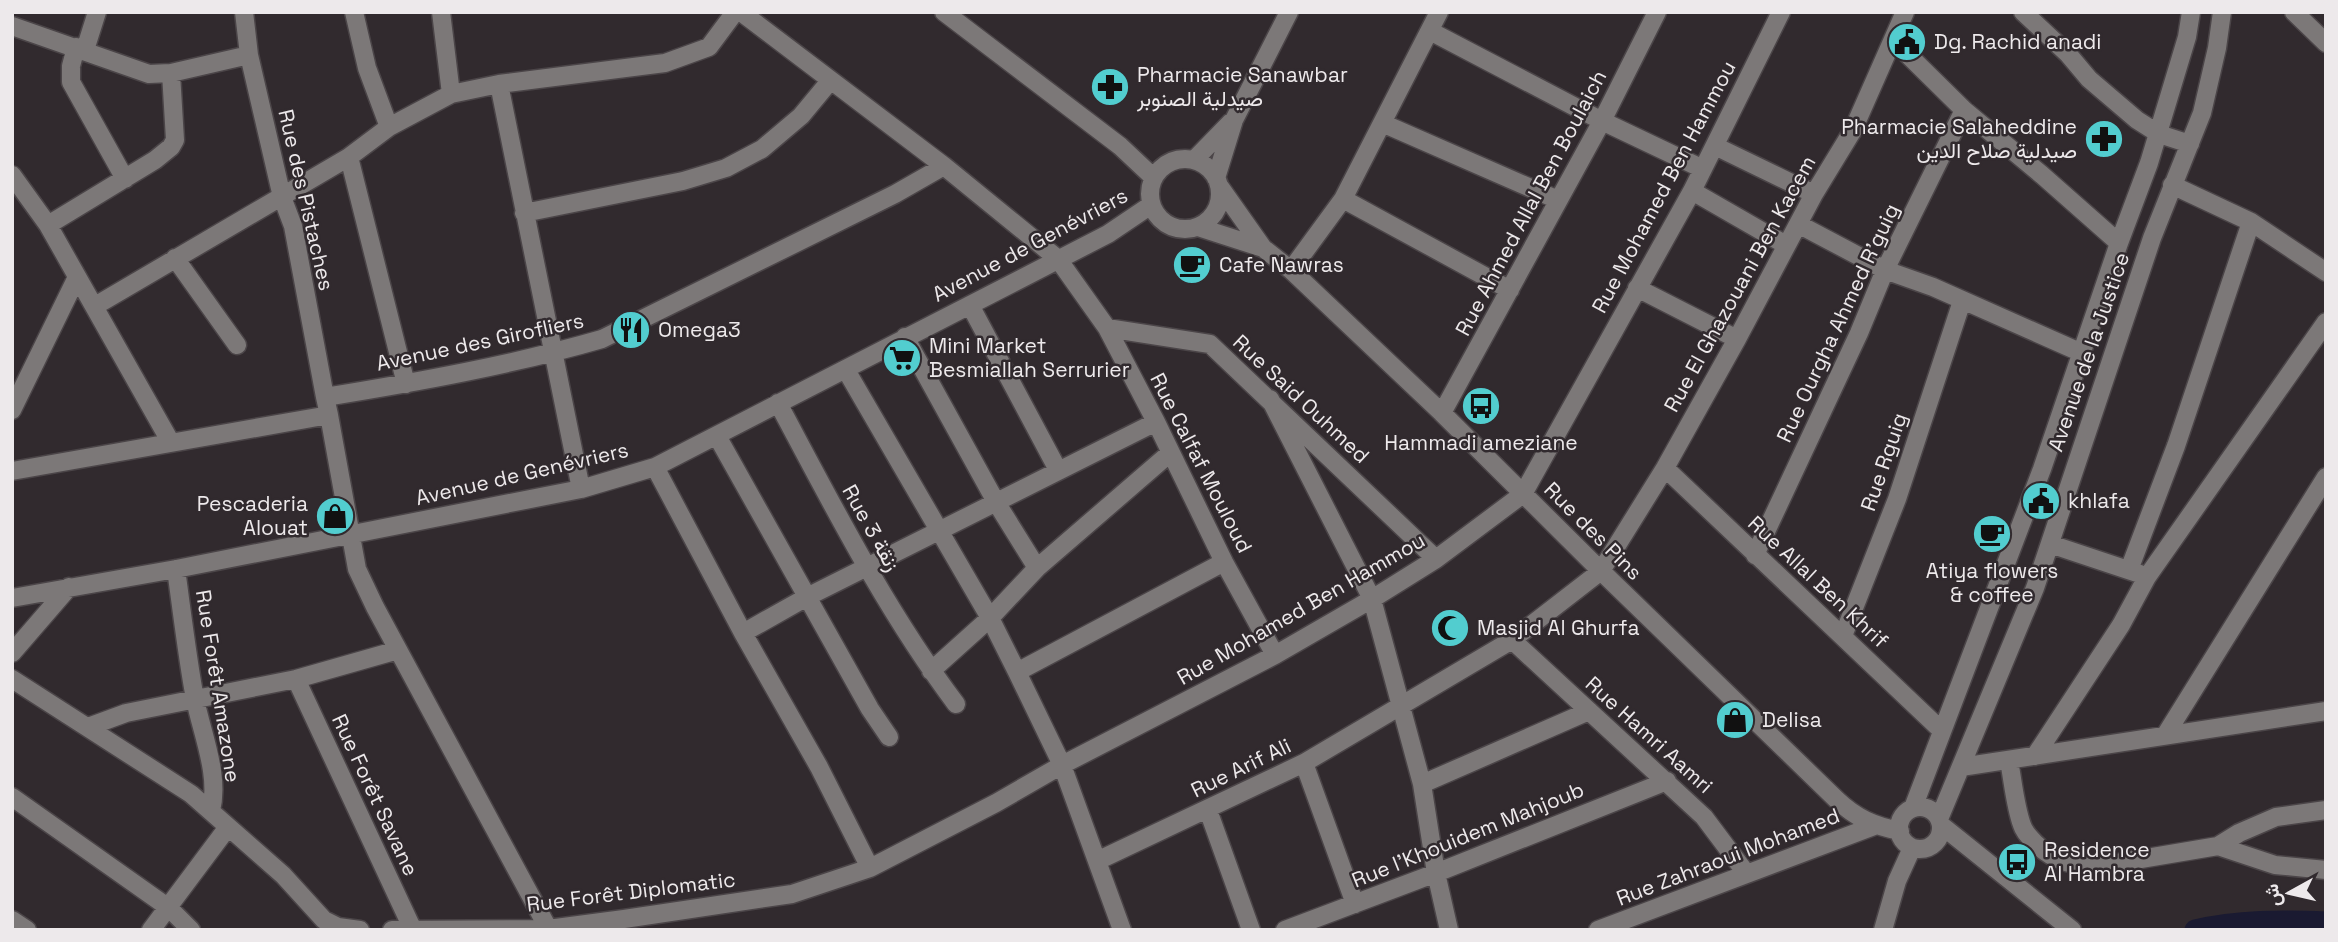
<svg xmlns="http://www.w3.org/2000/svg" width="2338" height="942" viewBox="0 0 2338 942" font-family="'Space Grotesk',Vazirmatn,sans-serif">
  <rect width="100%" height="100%" fill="#312a2e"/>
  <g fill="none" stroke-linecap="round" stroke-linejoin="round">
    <path stroke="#1a1a31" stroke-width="21" d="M2195,930C2238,920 2282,920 2326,922"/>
    <g stroke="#4b4548" stroke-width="21">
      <path id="minor" d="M244,12L249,55L282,197L293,226L325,397
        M354,12L367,68L389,127
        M441,12L451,94
        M741,12L944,166L1058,259L1107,328L1156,422L1224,562L1275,655
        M944,12L1120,146L1154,178
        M2023,12L2068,54L2089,79L2137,120L2159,134L2190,144
        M2294,12L2326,43
        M12,26L149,74L171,73L249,55
        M1430,31L1602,121L1703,169
        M1893,40L1964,110L2042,175L2119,243
        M76,47L71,66V82L125,179
        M85,50L97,12
        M499,84L581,489
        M1382,123L1558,200
        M1715,146L1814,194
        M349,157L406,384
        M1150 194a35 35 0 1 1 70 0a35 35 0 1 1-70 0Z
        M1194,160L1231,122
        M12,175L48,225L170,441
        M1216,178L1234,120L1289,12
        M2172,185L2251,222L2326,272
        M1220,187L1263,248L1291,270L1442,413L1601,571L1837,800C1856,818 1874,826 1900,831
        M1692,191L1786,245
        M1343,199L1510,290
        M524,213L683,181L726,168L762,149L801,116L830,81
        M1798,224L1885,270L1933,287L2082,353
        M48,225L155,160L171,147L175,140L171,73
        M1198,227L1263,248
        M175,258L237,345
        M1291,270L1343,199L1439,12
        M1637,288L1737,339
        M970,305L1058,470
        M95,306L349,157L389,127L451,94L499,84L665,63L709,47L735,12
        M1107,328L1210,344L1436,559
        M905,337L996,502L1037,568
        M846,370L990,618L1017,672L1062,765L1122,930
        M1270,399L1372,599L1422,784L1436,873L1449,930
        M778,403C833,506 886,611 956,704
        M12,410L77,277
        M1442,413L1602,121L1657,12
        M329,415L357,569L375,607L549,930
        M717,436L870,709L889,737
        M655,467L743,633L819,767L870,868
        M1665,468L1941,730
        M12,471L329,415L325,397C418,382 512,365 602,339L895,194L944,166
        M2050,544L2140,574
        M1755,555L1859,333L1885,270L1964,110
        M176,569C182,612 187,656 195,699C202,734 220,775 211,811
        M2129,570L2176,446L2251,222
        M12,598L176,569L581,489L655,467L1108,234L1151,205
        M743,633L807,597L1156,422
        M1843,636L1897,499L1962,301
        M1512,640L1704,817L1746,873
        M12,653L69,587
        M931,671L990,618L1037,568L1170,453
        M1017,672L1224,562
        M12,679L191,794L283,875L324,920L338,927L360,930
        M296,679L413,930
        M88,727L126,713L296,679L398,650
        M2166,734L2326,477
        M2035,756L2121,625L2147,577L2326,322
        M2009,761C2013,781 2015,806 2022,825C2024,832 2030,838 2035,843C2054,862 2073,866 2099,866L2218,846L2239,833L2276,817L2326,810
        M1304,763L1355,904
        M1961,767L2326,711
        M1422,784L1589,711
        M12,797L169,908L191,930
        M1899 828a21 21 0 1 1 42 0a21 21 0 1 1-42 0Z
        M1913,808L2042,469L2119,243L2149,163L2187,37L2191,12
        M1208,810L1251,930
        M1939,819L2035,588L2152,238L2202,113L2217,48L2222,12
        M1941,825L2072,930
        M2218,846L2275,865L2326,870
        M1097,861L1304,763L1512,640L1601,571L1665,468L1737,339L1814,194L1853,130L1905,12
        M12,920L27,930
        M151,930L228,827
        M392,930L548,929L624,919L792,894L870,868L996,803L1062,765L1275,655L1372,599L1436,559L1523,494L1692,191L1781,12
        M1285,930L1436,873L1667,781
        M1598,930L1874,826
        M1883,930L1897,881L1912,848"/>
    </g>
    <use href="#minor" stroke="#7c7878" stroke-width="18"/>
  </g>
  <defs>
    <g id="civic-disc" transform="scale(2.0125)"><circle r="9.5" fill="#52cdcf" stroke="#312a2e"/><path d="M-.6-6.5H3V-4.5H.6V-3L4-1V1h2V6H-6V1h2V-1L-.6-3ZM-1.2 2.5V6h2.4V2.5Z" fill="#111"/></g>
    <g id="pharmacy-disc" transform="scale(2.0125)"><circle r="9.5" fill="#52cdcf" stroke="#312a2e"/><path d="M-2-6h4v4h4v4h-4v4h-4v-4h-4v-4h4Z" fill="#111"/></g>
    <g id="cafe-disc" transform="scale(2.0125)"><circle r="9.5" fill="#52cdcf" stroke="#312a2e"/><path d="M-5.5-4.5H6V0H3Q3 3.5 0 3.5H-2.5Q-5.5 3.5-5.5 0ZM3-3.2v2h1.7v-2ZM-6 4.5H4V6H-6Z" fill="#111"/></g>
    <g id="restaurant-disc" transform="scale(2.0125)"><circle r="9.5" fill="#52cdcf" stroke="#312a2e"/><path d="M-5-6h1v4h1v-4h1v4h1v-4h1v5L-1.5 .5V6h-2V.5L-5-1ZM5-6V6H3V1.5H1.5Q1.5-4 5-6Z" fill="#111"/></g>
    <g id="supermarket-disc" transform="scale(2.0125)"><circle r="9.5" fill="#52cdcf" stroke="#312a2e"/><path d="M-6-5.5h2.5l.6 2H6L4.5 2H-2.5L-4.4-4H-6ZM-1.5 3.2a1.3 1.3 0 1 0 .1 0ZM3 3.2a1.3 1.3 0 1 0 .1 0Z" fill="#111"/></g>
    <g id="bus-disc" transform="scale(2.0125)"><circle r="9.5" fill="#52cdcf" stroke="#312a2e"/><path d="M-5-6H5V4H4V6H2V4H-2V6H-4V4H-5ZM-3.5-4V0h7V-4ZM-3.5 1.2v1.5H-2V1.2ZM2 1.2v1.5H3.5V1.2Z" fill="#111"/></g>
    <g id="shop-disc" transform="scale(2.0125)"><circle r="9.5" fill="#52cdcf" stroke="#312a2e"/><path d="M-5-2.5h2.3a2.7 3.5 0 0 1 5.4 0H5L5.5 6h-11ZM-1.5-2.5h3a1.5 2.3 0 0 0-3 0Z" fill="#111"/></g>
    <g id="mosque-disc" transform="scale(2.0125)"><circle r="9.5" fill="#52cdcf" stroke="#312a2e"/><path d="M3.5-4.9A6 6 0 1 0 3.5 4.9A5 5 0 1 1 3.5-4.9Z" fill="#111"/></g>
  </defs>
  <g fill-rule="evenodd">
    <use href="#civic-disc" x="1907" y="42"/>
    <use href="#pharmacy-disc" x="1110" y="87"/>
    <use href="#pharmacy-disc" x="2104" y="139"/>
    <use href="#cafe-disc" x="1192" y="265"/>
    <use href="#restaurant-disc" x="631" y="330"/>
    <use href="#supermarket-disc" x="902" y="358"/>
    <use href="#bus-disc" x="1481" y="406"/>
    <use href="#civic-disc" x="2041" y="501"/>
    <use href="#shop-disc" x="335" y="516"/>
    <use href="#cafe-disc" x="1992" y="534"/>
    <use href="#mosque-disc" x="1450" y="628"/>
    <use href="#shop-disc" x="1735" y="720"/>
    <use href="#bus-disc" x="2017" y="862"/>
  </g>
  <g text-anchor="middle" stroke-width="5" stroke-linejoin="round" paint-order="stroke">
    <g font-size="21" fill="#ede9eb" stroke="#312a2e" text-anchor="start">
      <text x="1934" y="49">Dg. Rachid anadi</text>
      <text x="1137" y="82">Pharmacie Sanawbar<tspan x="1137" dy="24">صيدلية الصنوبر</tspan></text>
      <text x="2077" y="134" text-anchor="end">Pharmacie Salaheddine<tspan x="2077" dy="24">صيدلية صلاح الدين</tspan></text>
      <text x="1219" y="272">Cafe Nawras</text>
      <text x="658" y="337">Omega3</text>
      <text x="929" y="353">Mini Market<tspan x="929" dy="24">Besmiallah Serrurier</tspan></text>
      <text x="1481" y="450" text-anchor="middle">Hammadi ameziane</text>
      <text x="2068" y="508">khlafa</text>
      <text x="308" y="511" text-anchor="end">Pescaderia<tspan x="308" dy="24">Alouat</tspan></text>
      <text x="1992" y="578" text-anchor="middle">Atiya flowers<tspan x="1992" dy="24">&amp; coffee</tspan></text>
      <text x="1477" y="635">Masjid Al Ghurfa</text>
      <text x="1762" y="727">Delisa</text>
      <text x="2044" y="857">Residence<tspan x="2044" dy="24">Al Hambra</tspan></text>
    </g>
    <g font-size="21" fill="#ede9eb" stroke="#312a2e">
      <text transform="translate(1664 187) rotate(-62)" y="7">Rue Mohamed Ben Hammou</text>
      <text transform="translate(306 200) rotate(77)" y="7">Rue des Pistaches</text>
      <text transform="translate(1531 203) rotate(-62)" y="7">Rue Ahmed Allal Ben Boulaich</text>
      <text transform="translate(1030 245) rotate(-28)" y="7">Avenue de Genévriers</text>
      <text transform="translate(1740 284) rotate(-61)" y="7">Rue El Ghazouani Ben Kacem</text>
      <text transform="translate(1838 323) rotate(-65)" y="7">Rue Ourgha Ahmed R'guig</text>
      <text transform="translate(480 342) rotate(-12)" y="7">Avenue des Girofliers</text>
      <text transform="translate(2089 352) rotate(-71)" y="7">Avenue de la Justice</text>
      <text transform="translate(1301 399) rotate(43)" y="7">Rue Said Ouhmed</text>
      <text transform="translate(1884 462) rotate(-71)" y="7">Rue Rguig</text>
      <text transform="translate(1201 463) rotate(63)" y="7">Rue Calfaf Mouloud</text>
      <text transform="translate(522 474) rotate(-13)" y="7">Avenue de Genévriers</text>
      <text transform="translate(871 528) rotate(61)" y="7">Rue 3 زنقة</text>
      <text transform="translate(1593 531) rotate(45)" y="7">Rue des Pins</text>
      <text transform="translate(1818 582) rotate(43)" y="7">Rue Allal Ben Khrif</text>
      <text transform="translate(1301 609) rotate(-30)" y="7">Rue Mohamed Ben Hammou</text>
      <text transform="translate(218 686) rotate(81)" y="7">Rue Forêt Amazone</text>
      <text transform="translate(1649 735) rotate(42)" y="7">Rue Hamri Aamri</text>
      <text transform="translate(1241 768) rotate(-26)" y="7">Rue Arif Ali</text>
      <text transform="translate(375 795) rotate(65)" y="7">Rue Forêt Savane</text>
      <text transform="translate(1468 835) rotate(-22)" y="7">Rue l'Khouidem Mahjoub</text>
      <text transform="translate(1728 857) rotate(-21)" y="7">Rue Zahraoui Mohamed</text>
      <text transform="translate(631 892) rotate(-7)" y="7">Rue Forêt Diplomatic</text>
    </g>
  </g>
  <rect width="2338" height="942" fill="none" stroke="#ede9eb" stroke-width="28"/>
  <g transform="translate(2289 893) rotate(262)" stroke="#312a2e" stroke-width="5" paint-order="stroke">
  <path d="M0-5L12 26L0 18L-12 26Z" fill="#ede9eb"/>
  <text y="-10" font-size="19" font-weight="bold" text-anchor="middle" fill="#ede9eb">ش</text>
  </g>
</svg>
